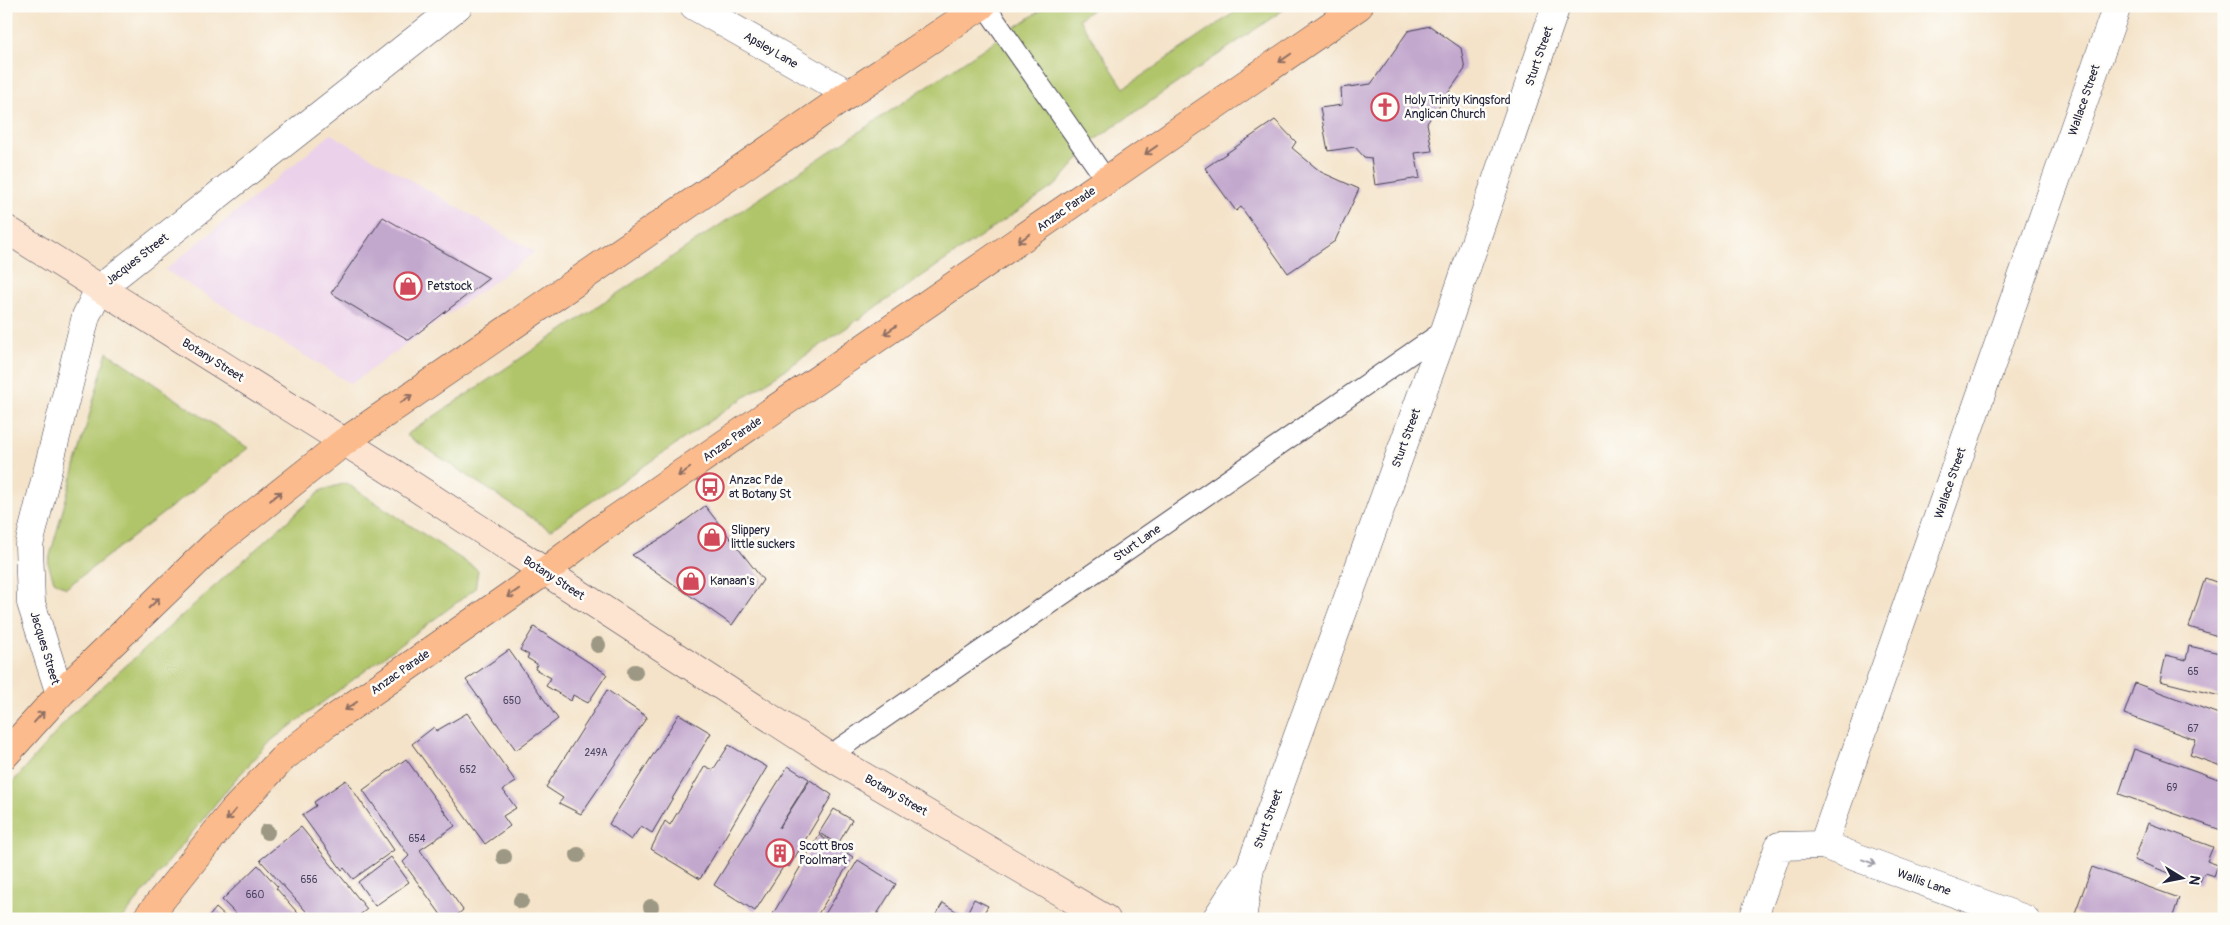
<svg xmlns="http://www.w3.org/2000/svg" width="2230" height="925" viewBox="0 0 2230 925" font-family="Pangolin,sans-serif">
  <rect width="100%" height="100%" fill="#fdfcf7"/>
  <filter id="ink" filterUnits="userSpaceOnUse"><feTurbulence type="fractalNoise" baseFrequency=".02" numOctaves="2"/><feDisplacementMap in="SourceGraphic" scale="10" xChannelSelector="R" yChannelSelector="G"/><feConvolveMatrix kernelMatrix="1 2 1 2 8 2 1 2 1" color-interpolation-filters="sRGB"/></filter>
  <filter id="wash" filterUnits="userSpaceOnUse"><feTurbulence type="fractalNoise" baseFrequency=".0096" numOctaves="4" result="noise"/><feDisplacementMap in="SourceGraphic" scale="20" xChannelSelector="R" yChannelSelector="G"/><feGaussianBlur stdDeviation="1.12" result="paint"/><feColorMatrix in="noise" values="0 0 0 0 0 0 0 0 0 0 0 0 0 0 0 0 0 1.4 0 .05"/><feComposite in="paint" operator="in"/></filter>
  <g filter="url(#wash)">
    <rect width="100%" height="100%" fill="#f4e3c9"/>
    <path fill="#ecd1ea" d="M331,134L535,252L351,384L165,270Z"/>
    <path fill="#b0c569" stroke="#697452" d="M1047,6H1097L1079,19L1124,88L1244,6H1289L1096,139L1057,184L550,530L406,435Z
      M107,352L248,448L66,588L54,581L48,563Z
      M346,483L478,570L475,589L272,740L234,781L122,919H6V790L73,713L322,490Z"/>
    <g id="blocks">
      <path fill="#c3a8ce" d="M1430,26L1461,48L1465,69L1427,123L1432,151L1415,153L1420,178L1375,185L1371,158L1364,157L1355,147L1328,151L1320,108L1342,105L1341,88L1371,84L1408,31Z
        M1275,120L1296,142L1292,148L1321,172L1359,189L1335,241L1288,273L1241,207L1236,211L1205,168Z
        M383,217L489,278L409,340L331,293Z
        M705,506L763,580L732,625L632,555L662,538Z
        M2205,578L2224,585V638L2189,627Z
        M534,627L607,674L588,703L573,695L571,701L546,686L551,678L535,669L537,664L527,658L529,655L520,650Z
        M2189,646L2224,654V697L2160,681L2166,655L2186,660Z
        M509,650L558,719L516,750L466,680Z
        M2135,683L2224,716V767L2190,755L2196,740L2124,714Z
        M607,690L647,717L581,814L559,803L563,798L546,787Z
        M467,713L516,782L503,790L516,808L503,816L510,826L485,844L412,744L434,727L436,731Z
        M679,714L711,733L652,833L641,826L631,840L609,824Z
        M729,745L767,767L700,879L651,849L665,821L670,825L705,766L713,770Z
        M2134,749L2224,781V822L2221,830L2119,794Z
        M406,759L455,826L420,850L463,910L453,919H444L403,862L409,856L363,790Z
        M788,766L809,779L779,828L810,780L832,795L789,867L785,864L755,911L714,885Z
        M346,780L394,850L353,879L344,868L342,870L302,815L316,806L314,802Z
        M834,809L852,820L838,844L819,833Z
        M2148,823L2213,847L2207,861L2218,865L2214,876L2204,873L2199,884L2134,860Z
        M301,827L367,909L355,919H313L260,860Z
        M819,835L853,857L815,919H770Z
        M391,857L409,882L375,906L358,882Z
        M858,860L896,884L874,919L870,916L868,919H822Z
        M258,865L278,887L276,888L303,919H241L222,900Z
        M2092,867L2179,898L2172,919H2090L2075,913Z
        M974,899L988,906L980,919H933L943,903L965,917Z
        M216,908L228,919H207Z"/>
    </g>
  </g>
  <g filter="url(#ink)">
    <use href="#blocks" fill-opacity="0" stroke="#423f50" stroke-width="1"/>
    <g fill="none" stroke-linecap="round" stroke-linejoin="round">
      <g stroke="#423f50" stroke-width="22">
        <path id="lane" d="M985,6L1107,181
          M829,756L1445,330"/>
      </g>
      <g stroke="#423f50" stroke-width="29">
        <path id="street" d="M694,6L849,94
          M60,694L31,603L29,545L86,316L99,289L458,6
          M1823,845L2025,919
          M1216,919L1246,873
          M1242,919L1250,868L1445,330L1556,6
          M1753,919L1779,846L1823,845L2117,6"/>
      </g>
      <g stroke="#423f50" stroke-width="29">
        <path id="secondary" d="M6,229L386,468L829,756L1106,919"/>
      </g>
      <g stroke="#423f50" stroke-width="29">
        <path id="primary" d="M6,754L60,694L214,545L344,442L849,94L981,6
          M146,919L233,811L283,758L326,724L544,572L595,533L1359,6"/>
      </g>
      <use href="#lane" stroke="#fff" stroke-width="20"/>
      <use href="#street" stroke="#fff" stroke-width="28"/>
      <use href="#secondary" stroke="#fde4d1" stroke-width="28"/>
      <use href="#primary" stroke="#fbbb8c" stroke-width="28"/>
    </g>
    <g fill="#9c9884">
      <circle cx="598" cy="645" r="8"/>
      <circle cx="635" cy="672" r="8"/>
      <circle cx="267" cy="832" r="8"/>
      <circle cx="578" cy="855" r="8"/>
      <circle cx="504" cy="857" r="8"/>
      <circle cx="521" cy="901" r="8"/>
      <circle cx="651" cy="907" r="8"/>
    </g>
    <defs><path id="oneway-shaft" d="M-6 0H5M1.5-3L5.5 0L1.5 3" fill="none" stroke-width="1.6" stroke-linecap="round" stroke-linejoin="round" transform="scale(1.25)"/></defs>
    <g stroke="#8e6e64">
      <use href="#oneway-shaft" transform="translate(1285 58) rotate(145)"/>
      <use href="#oneway-shaft" transform="translate(1151 150) rotate(145)"/>
      <use href="#oneway-shaft" transform="translate(1024 238) rotate(145)"/>
      <use href="#oneway-shaft" transform="translate(890 330) rotate(145)"/>
      <use href="#oneway-shaft" transform="translate(406 399) rotate(-34)"/>
      <use href="#oneway-shaft" transform="translate(684 472) rotate(145)"/>
      <use href="#oneway-shaft" transform="translate(276 496) rotate(-38)"/>
      <use href="#oneway-shaft" transform="translate(513 593) rotate(145)"/>
      <use href="#oneway-shaft" transform="translate(154 603) rotate(-44)"/>
      <use href="#oneway-shaft" transform="translate(351 706) rotate(145)"/>
      <use href="#oneway-shaft" transform="translate(39 717) rotate(-48)"/>
      <use href="#oneway-shaft" transform="translate(231 815) rotate(130)"/>
    </g>
    <use stroke="#9c9ca7" href="#oneway-shaft" transform="translate(1869 862) rotate(20)"/>
  </g>
  <defs>
    <g id="church-ring" transform="scale(1.4375)"><circle r="9.5" fill="#fdfcf7" stroke="#d1495b" stroke-width="1.5"/><path d="M-1.2-6h2.4v3.5h3.3v2.4h-3.3V6h-2.4V-.1h-3.3v-2.4h3.3Z" fill="#d1495b"/></g>
    <g id="shop-ring" transform="scale(1.4375)"><circle r="9.5" fill="#fdfcf7" stroke="#d1495b" stroke-width="1.5"/><path d="M-5-2.5h2.3a2.7 3.5 0 0 1 5.4 0H5L5.5 6h-11ZM-1.5-2.5h3a1.5 2.3 0 0 0-3 0Z" fill="#d1495b"/></g>
    <g id="bus-ring" transform="scale(1.4375)"><circle r="9.5" fill="#fdfcf7" stroke="#d1495b" stroke-width="1.5"/><path d="M-5-6H5V4H4V6H2V4H-2V6H-4V4H-5ZM-3.5-4V0h7V-4ZM-3.5 1.2v1.5H-2V1.2ZM2 1.2v1.5H3.5V1.2Z" fill="#d1495b"/></g>
    <g id="building-ring" transform="scale(1.4375)"><circle r="9.5" fill="#fdfcf7" stroke="#d1495b" stroke-width="1.5"/><path d="M-4-6H4V6H1V3H-1V6H-4ZM-2.5-4.3h1.7v1.8h-1.7ZM.8-4.3h1.7v1.8H.8ZM-2.5-1h1.7V.8h-1.7ZM.8-1h1.7V.8H.8Z" fill="#d1495b"/></g>
  </defs>
  <g fill-rule="evenodd">
    <use href="#church-ring" x="1385" y="107"/>
    <use href="#shop-ring" x="408" y="286"/>
    <use href="#bus-ring" x="710" y="487"/>
    <use href="#shop-ring" x="712" y="537"/>
    <use href="#shop-ring" x="691" y="581"/>
    <use href="#building-ring" x="780" y="853"/>
  </g>
  <g text-anchor="middle" stroke-width="5" stroke-linejoin="round" paint-order="stroke">
    <g font-size="10" fill="#4a4460">
      <text x="2193" y="675">65</text>
      <text x="512" y="704">650</text>
      <text x="2193" y="732">67</text>
      <text x="596" y="756">249A</text>
      <text x="468" y="773">652</text>
      <text x="2172" y="791">69</text>
      <text x="417" y="842">654</text>
      <text x="309" y="883">656</text>
      <text x="255" y="898">660</text>
    </g>
    <g font-size="12" fill="#22223b" stroke="#fdfcf7">
      <text transform="translate(771 50) rotate(30)" y="4">Apsley Lane</text>
      <text transform="translate(1539 56) rotate(-71)" y="4">Sturt Street</text>
      <text transform="translate(2084 100) rotate(-71)" y="4">Wallace Street</text>
      <text transform="translate(1066 209) rotate(-35)" y="4">Anzac Parade</text>
      <text transform="translate(137 259) rotate(-38)" y="4">Jacques Street</text>
      <text transform="translate(213 360) rotate(32)" y="4">Botany Street</text>
      <text transform="translate(1406 438) rotate(-70)" y="4">Sturt Street</text>
      <text transform="translate(732 439) rotate(-35)" y="4">Anzac Parade</text>
      <text transform="translate(1950 483) rotate(-71)" y="4">Wallace Street</text>
      <text transform="translate(1137 543) rotate(-35)" y="4">Sturt Lane</text>
      <text transform="translate(554 578) rotate(33)" y="4">Botany Street</text>
      <text transform="translate(45 648) rotate(73)" y="4">Jacques Street</text>
      <text transform="translate(400 672) rotate(-35)" y="4">Anzac Parade</text>
      <text transform="translate(896 795) rotate(30)" y="4">Botany Street</text>
      <text transform="translate(1268 819) rotate(-70)" y="4">Sturt Street</text>
      <text transform="translate(1924 882) rotate(20)" y="4">Wallis Lane</text>
    </g>
    <g font-size="12" fill="#22223b" stroke="#fdfcf7" text-anchor="start">
      <text x="1404" y="104">Holy Trinity Kingsford<tspan x="1404" dy="14">Anglican Church</tspan></text>
      <text x="427" y="290">Petstock</text>
      <text x="729" y="484">Anzac Pde<tspan x="729" dy="14">at Botany St</tspan></text>
      <text x="731" y="534">Slippery<tspan x="731" dy="14">little suckers</tspan></text>
      <text x="710" y="585">Kanaan's</text>
      <text x="799" y="850">Scott Bros<tspan x="799" dy="14">Poolmart</tspan></text>
    </g>
  </g>
  <rect width="2230" height="925" fill="none" stroke="#fdfcf7" stroke-width="25"/>
  <g transform="translate(2182 878) rotate(100)" stroke="#fdfcf7" stroke-width="4" paint-order="stroke">
  <path d="M0-4L9 19L0 12L-9 19Z" fill="#22223b"/>
  <text y="-8" font-size="14" font-weight="bold" text-anchor="middle" fill="#22223b">N</text>
  </g>
</svg>
